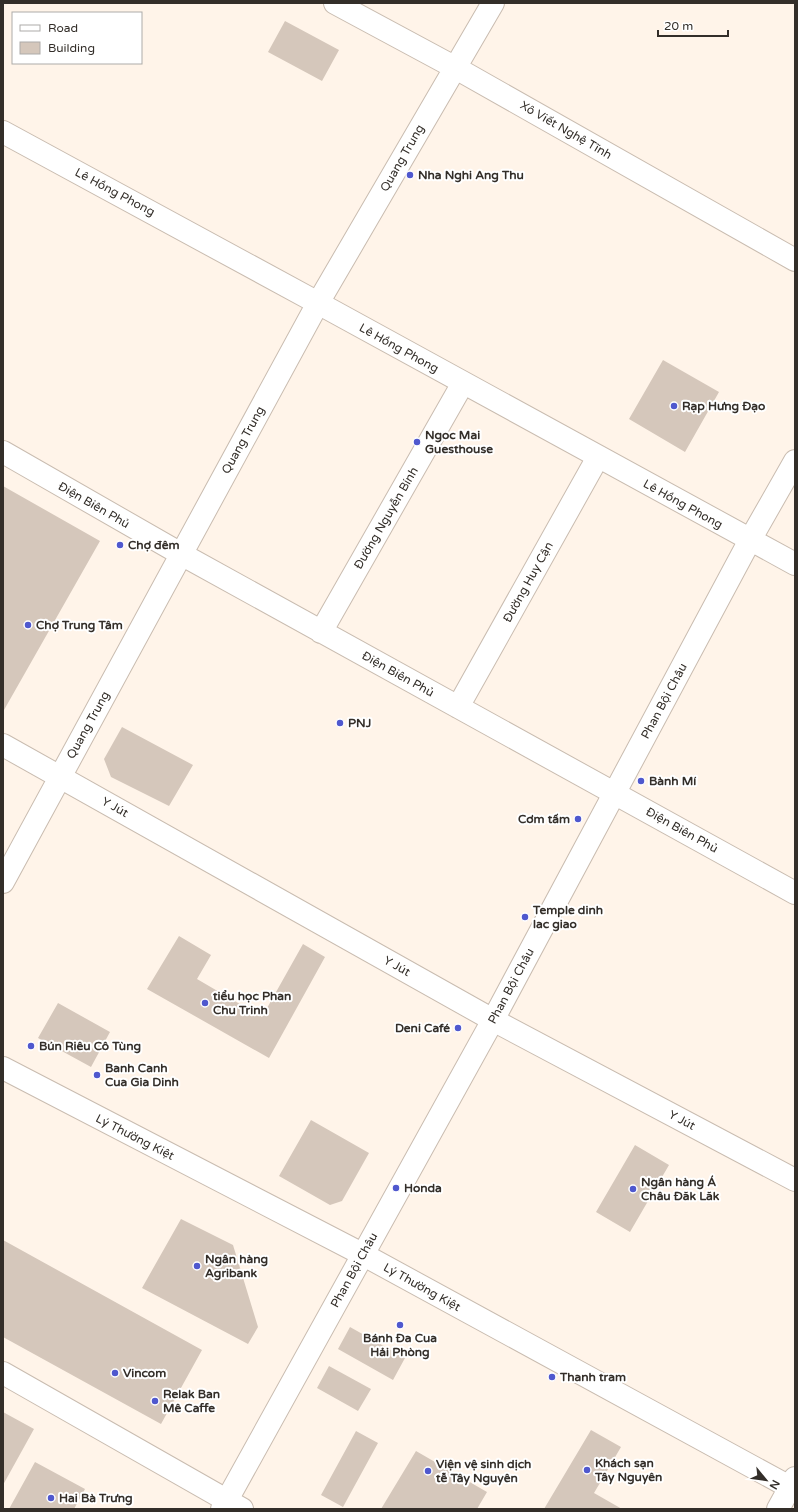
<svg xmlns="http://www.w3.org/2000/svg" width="798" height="1512" viewBox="0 0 798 1512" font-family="'Varela Round',sans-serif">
  <rect width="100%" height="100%" fill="#fff4e9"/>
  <path fill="#d5c7bb" d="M285,21L339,50L322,81L268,52Z
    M663,360L719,392L685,452L629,419Z
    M3,486L100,541L4,710L3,709Z
    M122,727L193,765L169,806L111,777L104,759Z
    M179,936L211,955L197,979L262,1017L303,944L325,957L269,1058L147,989Z
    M58,1003L110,1032L91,1067L38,1038Z
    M311,1120L369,1153L342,1201L330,1205L279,1176Z
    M635,1145L669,1165L630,1232L596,1212Z
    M181,1219L233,1245L258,1327L248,1344L142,1288Z
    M3,1240L202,1350L161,1424L3,1337Z
    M350,1327L405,1358L393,1380L338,1349Z
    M329,1366L371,1389L358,1411L317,1388Z
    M3,1412L34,1429L3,1485Z
    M591,1430L621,1447L594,1493L622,1509H544Z
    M356,1431L378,1443L343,1507L321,1495Z
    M416,1451L487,1492L477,1509H381Z
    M35,1462L85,1489L74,1509H9Z"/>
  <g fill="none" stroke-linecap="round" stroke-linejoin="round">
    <g stroke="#c9bcb0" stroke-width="24">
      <path id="street" d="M335,3L454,67L795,260
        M3,452L181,554L795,893
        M321,632L463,383
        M458,707L598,457
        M3,745L493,1020L795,1180
        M3,882L318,303L493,3
        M3,1068L362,1254L795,1490
        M3,1373L242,1509
        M778,1509L795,1478"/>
    </g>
    <g stroke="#c9bcb0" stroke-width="24">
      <path id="secondary" d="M3,132L318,303L795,564"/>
    </g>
    <g stroke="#c9bcb0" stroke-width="24">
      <path id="primary" d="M222,1509L493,1020L750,540L795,461"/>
    </g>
    <use href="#street" stroke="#fff" stroke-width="22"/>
    <use href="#secondary" stroke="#fff" stroke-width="22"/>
    <use href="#primary" stroke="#fff" stroke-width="22"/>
  </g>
  <g fill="#4f58ce" stroke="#fff" stroke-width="1.5">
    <circle cx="410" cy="175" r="4"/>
    <circle cx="674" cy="406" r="4"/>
    <circle cx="417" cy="442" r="4"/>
    <circle cx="120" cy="545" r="4"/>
    <circle cx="28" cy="625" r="4"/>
    <circle cx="340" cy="723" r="4"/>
    <circle cx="641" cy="781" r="4"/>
    <circle cx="578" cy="819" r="4"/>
    <circle cx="525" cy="917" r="4"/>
    <circle cx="205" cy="1003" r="4"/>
    <circle cx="458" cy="1028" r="4"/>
    <circle cx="31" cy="1046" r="4"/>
    <circle cx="97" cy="1075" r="4"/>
    <circle cx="396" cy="1188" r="4"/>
    <circle cx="633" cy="1189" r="4"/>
    <circle cx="197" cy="1266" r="4"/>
    <circle cx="400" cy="1325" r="4"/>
    <circle cx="115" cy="1373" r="4"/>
    <circle cx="552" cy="1377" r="4"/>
    <circle cx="155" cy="1401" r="4"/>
    <circle cx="587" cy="1470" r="4"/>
    <circle cx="428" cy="1471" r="4"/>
    <circle cx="51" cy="1498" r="4"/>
  </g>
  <g text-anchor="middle" stroke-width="4" stroke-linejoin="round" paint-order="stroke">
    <g font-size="12" fill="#332e29" stroke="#fff">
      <text transform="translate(566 130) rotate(30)" y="4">Xô Viết Nghệ Tĩnh</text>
      <text transform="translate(402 158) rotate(-60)" y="4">Quang Trung</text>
      <text transform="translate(115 192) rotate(28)" y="4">Lê Hồng Phong</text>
      <text transform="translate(399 348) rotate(29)" y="4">Lê Hồng Phong</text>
      <text transform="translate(243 440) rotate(-61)" y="4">Quang Trung</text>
      <text transform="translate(683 504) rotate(29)" y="4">Lê Hồng Phong</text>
      <text transform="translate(94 505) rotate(30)" y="4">Điện Biên Phủ</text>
      <text transform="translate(386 518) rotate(-60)" y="4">Đường Nguyễn Bính</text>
      <text transform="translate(528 582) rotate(-61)" y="4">Đường Huy Cận</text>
      <text transform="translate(398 674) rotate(29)" y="4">Điện Biên Phủ</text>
      <text transform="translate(664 701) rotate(-62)" y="4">Phan Bội Châu</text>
      <text transform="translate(88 725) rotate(-61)" y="4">Quang Trung</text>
      <text transform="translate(115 807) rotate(29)" y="4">Y Jút</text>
      <text transform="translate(682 830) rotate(29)" y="4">Điện Biên Phủ</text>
      <text transform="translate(397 966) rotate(29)" y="4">Y Jút</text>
      <text transform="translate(511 986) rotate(-62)" y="4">Phan Bội Châu</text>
      <text transform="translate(682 1120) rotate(28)" y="4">Y Jút</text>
      <text transform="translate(135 1137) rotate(27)" y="4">Lý Thường Kiệt</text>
      <text transform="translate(354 1270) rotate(-61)" y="4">Phan Bội Châu</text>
      <text transform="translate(422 1287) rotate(29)" y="4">Lý Thường Kiệt</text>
    </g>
    <g font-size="12" font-weight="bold" fill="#332e29" stroke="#fff" text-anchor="start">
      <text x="418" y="179">Nha Nghi Ang Thu</text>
      <text x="682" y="410">Rạp Hưng Đạo</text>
      <text x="425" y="439">Ngoc Mai<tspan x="425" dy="14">Guesthouse</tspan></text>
      <text x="128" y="549">Chợ đêm</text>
      <text x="36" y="629">Chợ Trung Tâm</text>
      <text x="348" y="727">PNJ</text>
      <text x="649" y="785">Bành Mí</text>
      <text x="570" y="823" text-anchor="end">Cơm tấm</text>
      <text x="533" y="914">Temple dinh<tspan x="533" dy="14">lac giao</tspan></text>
      <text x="213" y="1000">tiểu học Phan<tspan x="213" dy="14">Chu Trinh</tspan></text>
      <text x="450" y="1032" text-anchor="end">Deni Café</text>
      <text x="39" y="1050">Bún Riêu Cô Tùng</text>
      <text x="105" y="1072">Banh Canh<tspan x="105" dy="14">Cua Gia Dinh</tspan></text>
      <text x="641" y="1186">Ngân hàng Á<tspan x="641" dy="14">Châu Đăk Lăk</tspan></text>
      <text x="404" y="1192">Honda</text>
      <text x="205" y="1263">Ngân hàng<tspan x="205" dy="14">Agribank</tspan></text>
      <text x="400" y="1342" text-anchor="middle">Bánh Đa Cua<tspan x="400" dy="14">Hải Phòng</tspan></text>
      <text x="123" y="1377">Vincom</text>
      <text x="560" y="1381">Thanh tram</text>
      <text x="163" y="1398">Relak Ban<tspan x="163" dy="14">Mê Caffe</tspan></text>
      <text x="595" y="1467">Khách sạn<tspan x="595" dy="14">Tây Nguyên</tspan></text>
      <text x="436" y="1468">Viện vệ sinh dịch<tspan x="436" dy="14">tễ Tây Nguyên</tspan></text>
      <text x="59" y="1502">Hai Bà Trưng</text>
    </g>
  </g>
  <rect width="798" height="1512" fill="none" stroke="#332e29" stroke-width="8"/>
  <rect x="12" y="12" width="130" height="52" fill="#ffffff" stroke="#adaba9"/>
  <rect x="20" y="25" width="20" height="6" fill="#ffffff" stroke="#adaba9"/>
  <text x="48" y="32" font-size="12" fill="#332e29">Road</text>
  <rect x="20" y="42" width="20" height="12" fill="#d5c7bb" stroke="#adaba9"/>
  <text x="48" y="52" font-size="12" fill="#332e29">Building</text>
  <g transform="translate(766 1480) rotate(119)" stroke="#ffffff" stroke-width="3" paint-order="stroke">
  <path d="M0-3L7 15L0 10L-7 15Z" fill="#332e29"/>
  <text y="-6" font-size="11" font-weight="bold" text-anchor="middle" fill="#332e29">N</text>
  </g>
  <path d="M658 30v6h70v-6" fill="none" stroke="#332e29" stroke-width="2"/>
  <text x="664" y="30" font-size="12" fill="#332e29" stroke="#ffffff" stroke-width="3" paint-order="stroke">20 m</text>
</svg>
